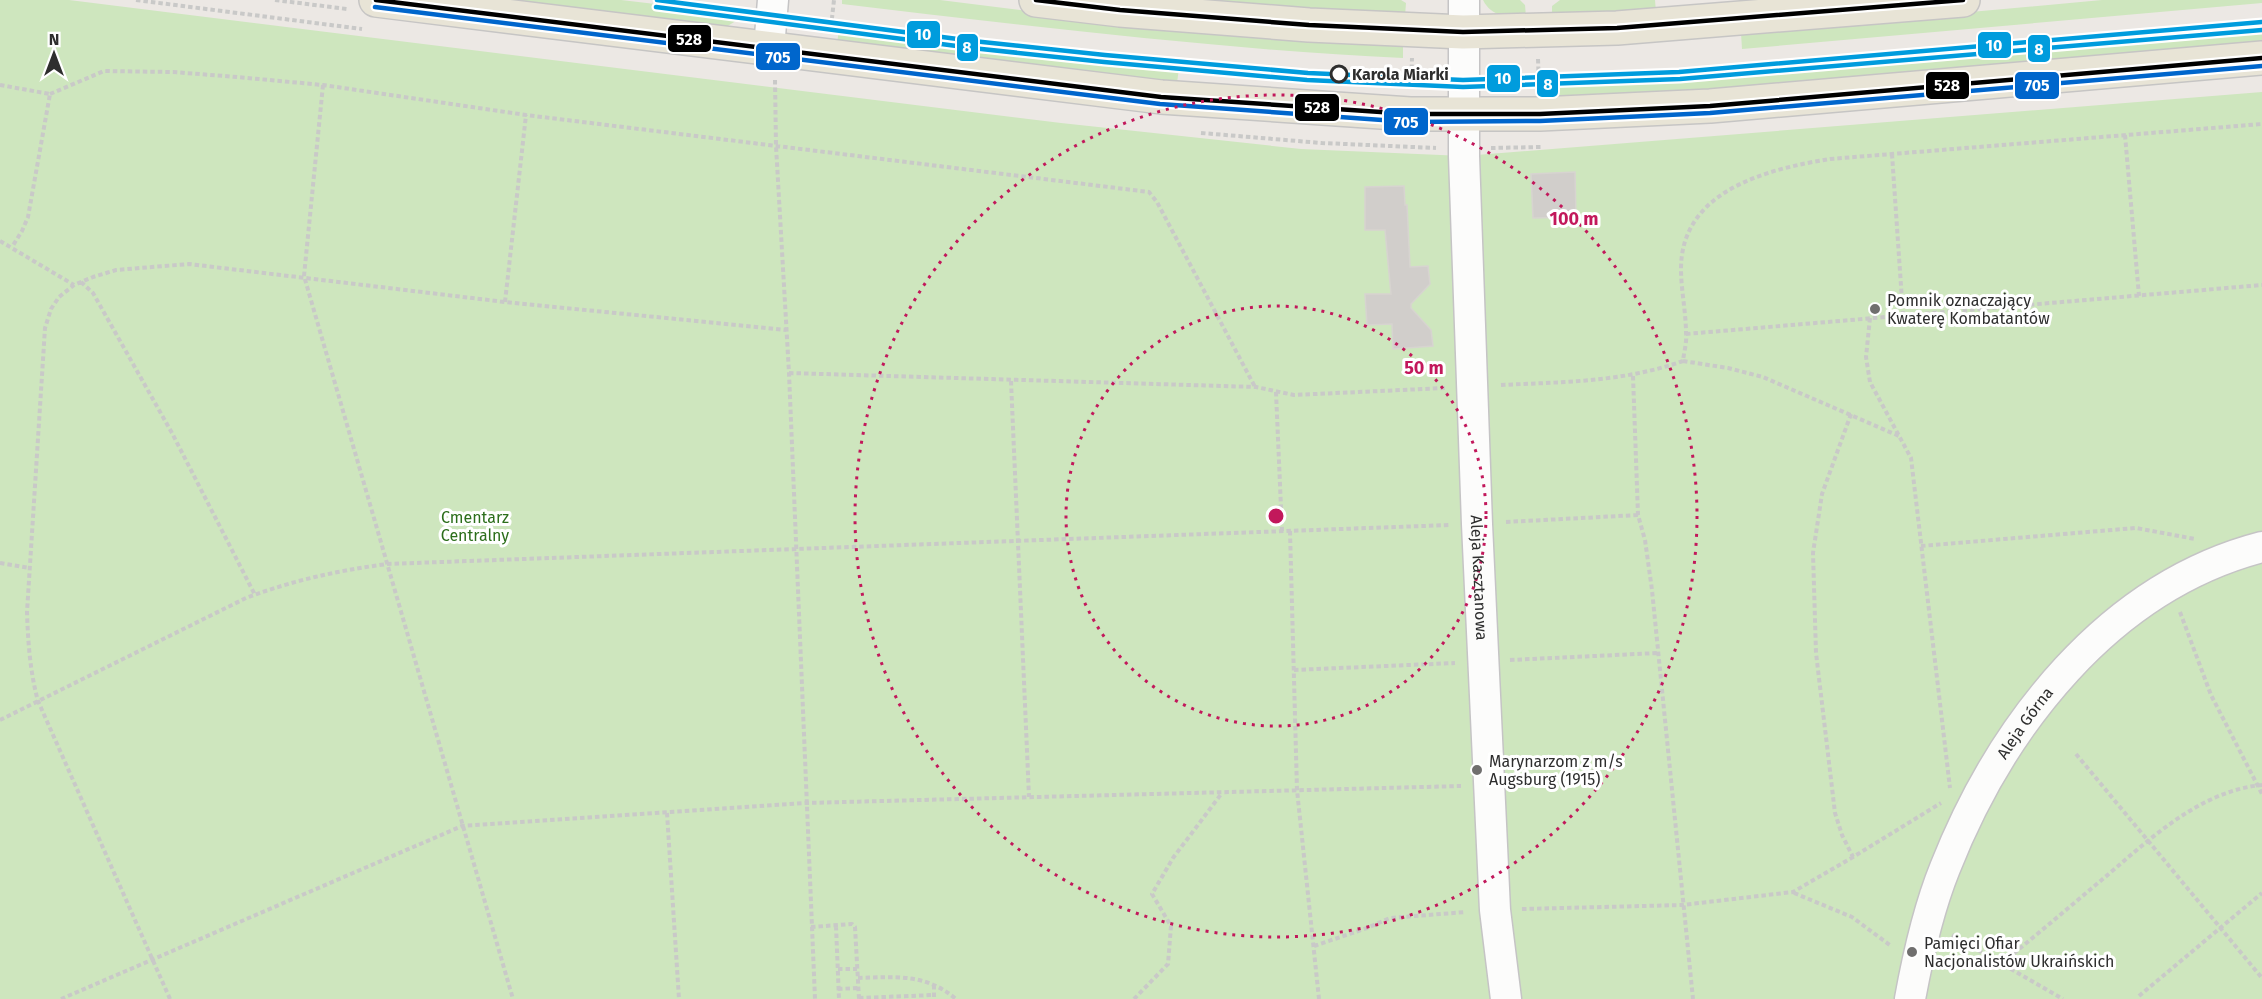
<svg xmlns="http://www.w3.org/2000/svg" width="2262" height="999" viewBox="0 0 2262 999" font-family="'Fira Sans',sans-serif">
  <rect width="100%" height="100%" fill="#ece8e4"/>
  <path fill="#cee6be" d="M0,0H69L1061,123L1301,149L1464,156L2262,92V999H0Z
    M502,0H621L741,14L739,19L726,27Z
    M842,0H940L1061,15L1403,42V58C1215,49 1029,26 842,4Z
    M1161,0H1401L1406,3L1405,16Z
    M1483,0H1520L1525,5L1526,17C1508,16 1492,18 1483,0Z
    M1560,0H1655L1656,12L1552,16V6Z
    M2102,0H2262V3L1742,49L1741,33Z
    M2262,29V44L1708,93L1553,99V83L1721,77Z
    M839,30L1036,54L1179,68L1177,83L837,43Z"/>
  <path fill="#d1cecb" stroke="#d7d4d0" stroke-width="1.5" d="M1575,172L1576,217L1533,218L1531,174Z
    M1404,186L1405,205H1407L1410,267L1428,266L1430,284L1411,304V308L1431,330L1433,346L1393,349L1392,324L1367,325L1365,294H1391L1385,230H1365V187Z"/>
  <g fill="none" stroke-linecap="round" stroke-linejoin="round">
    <g stroke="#c5c4c5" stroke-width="33">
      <g id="minor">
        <path id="s1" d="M1464,0V156L1477,524L1495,910L1506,999"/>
        <path d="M769,48L773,0"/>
        <path id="s2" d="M1910,999C1918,955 1928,910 1945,868C2001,726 2108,587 2262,547"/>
      </g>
    </g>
    <g stroke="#c6c5c4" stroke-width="36">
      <path id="major" d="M376,0L1161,97L1410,114H1540L1710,106L2262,58
        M1036,0L1120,10L1309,25L1463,32L1617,28L1963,0"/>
    </g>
    <path stroke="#c9c9c8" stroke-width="4" stroke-dasharray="4.5 3" stroke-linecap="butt" d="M136,0L362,29
      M275,0L347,9
      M831,27L834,0
      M1538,59L1539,84
      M775,80L776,146L789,373L815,999
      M1411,84L1412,58
      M0,85L50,94L28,217L22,231L12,247
      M323,85L304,276L513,999
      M50,94L104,71L173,72L237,77L323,85L526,115L1149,192L1157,202L1255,387
      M1201,133L1322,143L1436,148
      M2125,135L2139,296
      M1491,148L1541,147
      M1892,154L1903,315
      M0,241L74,285
      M81,282L93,293L172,433L255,595
      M505,302L526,115
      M1870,318L1866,357L1870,382L1911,458L1950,788
      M1686,334L2262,285
      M1683,361L1728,368L1763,377L1899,436
      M789,373L1256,387L1294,395L1445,388
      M1633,376L1638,515L1645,540L1652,590L1693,999
      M1011,381L1029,797
      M1501,385C1563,382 1624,382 1683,361C1684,352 1687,342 1686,333C1686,312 1681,290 1681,269C1681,190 1768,169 1830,159L2262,124
      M1276,392L1282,531
      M1851,414L1822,494L1813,553L1816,653L1835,813L1842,835L1853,857L1941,803
      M1506,522L1638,515
      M1290,531L1297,790L1319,999
      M1921,546L2136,528L2195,539
      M0,563L30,568
      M2180,612L2211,695L2262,794
      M1510,660L1658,653
      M1294,670L1455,663
      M0,720L246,598C294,580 336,571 387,564L1450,525
      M2076,754L2262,978
      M1516,783L1594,778V766
      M667,813L679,999
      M1794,893L1852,917L1891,946
      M1522,909L1682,905L1793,892L1853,857
      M836,926L839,999
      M811,927L852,924L855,927L859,999
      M1952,935L2063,999
      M1314,946L1367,928L1390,918L1466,912
      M2002,963C2034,937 2066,910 2098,883C2145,844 2197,791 2262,785
      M838,969H857
      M858,978C896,977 925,973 956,999
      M934,985V999
      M838,989L858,988
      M2139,996L2262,893
      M859,998L934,995
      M61,999L462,826L806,803L1461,786
      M170,999L38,701C30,672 28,642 27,612L45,328L51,309L59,297L74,285L93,277L116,270L189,264L505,302L786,330
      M1134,999L1168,964L1171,926L1152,894L1173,858L1222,793"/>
    <use href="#minor" stroke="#fcfcfb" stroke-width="30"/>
    <use href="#major" stroke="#e8e4d6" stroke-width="33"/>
    <g stroke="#fff" stroke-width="9">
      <path id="bus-1" d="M376,0L1161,97L1410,114H1540L1710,106L2262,58
        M1036,0L1120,10L1309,25L1463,32L1617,28L1963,0"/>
    </g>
    <g stroke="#fff" stroke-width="9">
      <path id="bus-2" d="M375,7L1160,104L1410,122L1540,121L1710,113L2262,66"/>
    </g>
    <use href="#bus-1" stroke="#000" stroke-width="4.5"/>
    <use href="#bus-2" stroke="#06c" stroke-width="4.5"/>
    <g stroke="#fff" stroke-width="9">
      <path id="tram-1" d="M657,0L973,41L1105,55L1308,73L1463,80L1679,72L2262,22"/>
    </g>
    <g stroke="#fff" stroke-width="9">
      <path id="tram-2" d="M656,7L972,48L1104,62L1307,80L1463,87L1680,79L2262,30"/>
    </g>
    <use href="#tram-1" stroke="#009cdd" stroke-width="4.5"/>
    <use href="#tram-2" stroke="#009cdd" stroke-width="4.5"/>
  </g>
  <g fill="none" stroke="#c2185b" stroke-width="3" stroke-dasharray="3 6">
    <circle cx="1276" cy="516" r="210"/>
    <circle cx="1276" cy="516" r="421"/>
  </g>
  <circle fill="#fff" stroke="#2e2e2e" stroke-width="3" cx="1339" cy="74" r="8"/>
  <g fill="#706f6e" stroke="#fff" stroke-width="2">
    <circle cx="1875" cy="309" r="6"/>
    <circle cx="1477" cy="770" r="6"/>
    <circle cx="1912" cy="952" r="6"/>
  </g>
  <g text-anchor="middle" stroke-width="6" stroke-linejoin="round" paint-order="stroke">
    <g font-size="16" font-weight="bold" fill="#2e2e2e" stroke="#fff" text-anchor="start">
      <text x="1352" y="80">Karola Miarki</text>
    </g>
    <g font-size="16" fill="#2e2e2e" stroke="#fff" text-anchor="start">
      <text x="1887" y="306">Pomnik oznaczający<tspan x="1887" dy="18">Kwaterę Kombatantów</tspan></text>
      <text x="1489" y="767">Marynarzom z m/s<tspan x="1489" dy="18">Augsburg (1915)</tspan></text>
      <text x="1924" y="949">Pamięci Ofiar<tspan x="1924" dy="18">Nacjonalistów Ukraińskich</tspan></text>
    </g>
    <g font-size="16" fill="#2c6e1b" stroke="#fff">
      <text x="475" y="523">Cmentarz<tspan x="475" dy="18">Centralny</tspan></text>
    </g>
    <g font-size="16" fill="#2e2e2e" stroke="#fff">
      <text dy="6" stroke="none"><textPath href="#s1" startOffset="578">Aleja Kasztanowa</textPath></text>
      <text dy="6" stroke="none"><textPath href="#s2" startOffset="302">Aleja Górna</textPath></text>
    </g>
  </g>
  <circle cx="1276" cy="516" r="9" fill="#c2185b" stroke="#fff" stroke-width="3"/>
  <g font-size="18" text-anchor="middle" font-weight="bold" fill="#c2185b" stroke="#fff" stroke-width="6" stroke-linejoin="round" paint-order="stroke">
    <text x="1574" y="225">100 m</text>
    <text x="1424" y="374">50 m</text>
  </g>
  <g stroke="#fff" stroke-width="2">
    <rect x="906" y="20" width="35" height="29" rx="6" fill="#009cdd"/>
    <rect x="667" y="24" width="45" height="29" rx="6" fill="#000"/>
    <rect x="1977" y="31" width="35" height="28" rx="6" fill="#009cdd"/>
    <rect x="956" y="33" width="23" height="29" rx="6" fill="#009cdd"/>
    <rect x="2027" y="34" width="24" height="29" rx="6" fill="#009cdd"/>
    <rect x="755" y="42" width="46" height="29" rx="6" fill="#06c"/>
    <rect x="1486" y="64" width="35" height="29" rx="6" fill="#009cdd"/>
    <rect x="1536" y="69" width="23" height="29" rx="6" fill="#009cdd"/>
    <rect x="2014" y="71" width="46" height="29" rx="6" fill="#06c"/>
    <rect x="1925" y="71" width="45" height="29" rx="6" fill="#000"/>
    <rect x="1294" y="93" width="46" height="29" rx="6" fill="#000"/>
    <rect x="1383" y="107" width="46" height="29" rx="6" fill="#06c"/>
  </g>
  <g font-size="16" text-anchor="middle" font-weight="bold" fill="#fff">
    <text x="923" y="40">10</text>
    <text x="689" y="45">528</text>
    <text x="1994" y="51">10</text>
    <text x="967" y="53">8</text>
    <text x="2039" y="55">8</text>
    <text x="778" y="63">705</text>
    <text x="1503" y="84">10</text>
    <text x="1548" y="90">8</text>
    <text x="2037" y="91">705</text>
    <text x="1947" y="91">528</text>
    <text x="1317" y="113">528</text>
    <text x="1406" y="128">705</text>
  </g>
  <g transform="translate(54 54)" stroke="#ffffff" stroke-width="4.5" paint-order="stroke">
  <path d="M0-4.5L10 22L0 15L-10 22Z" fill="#2e2e2e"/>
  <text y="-9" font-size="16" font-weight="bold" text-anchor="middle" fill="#2e2e2e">N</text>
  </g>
</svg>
